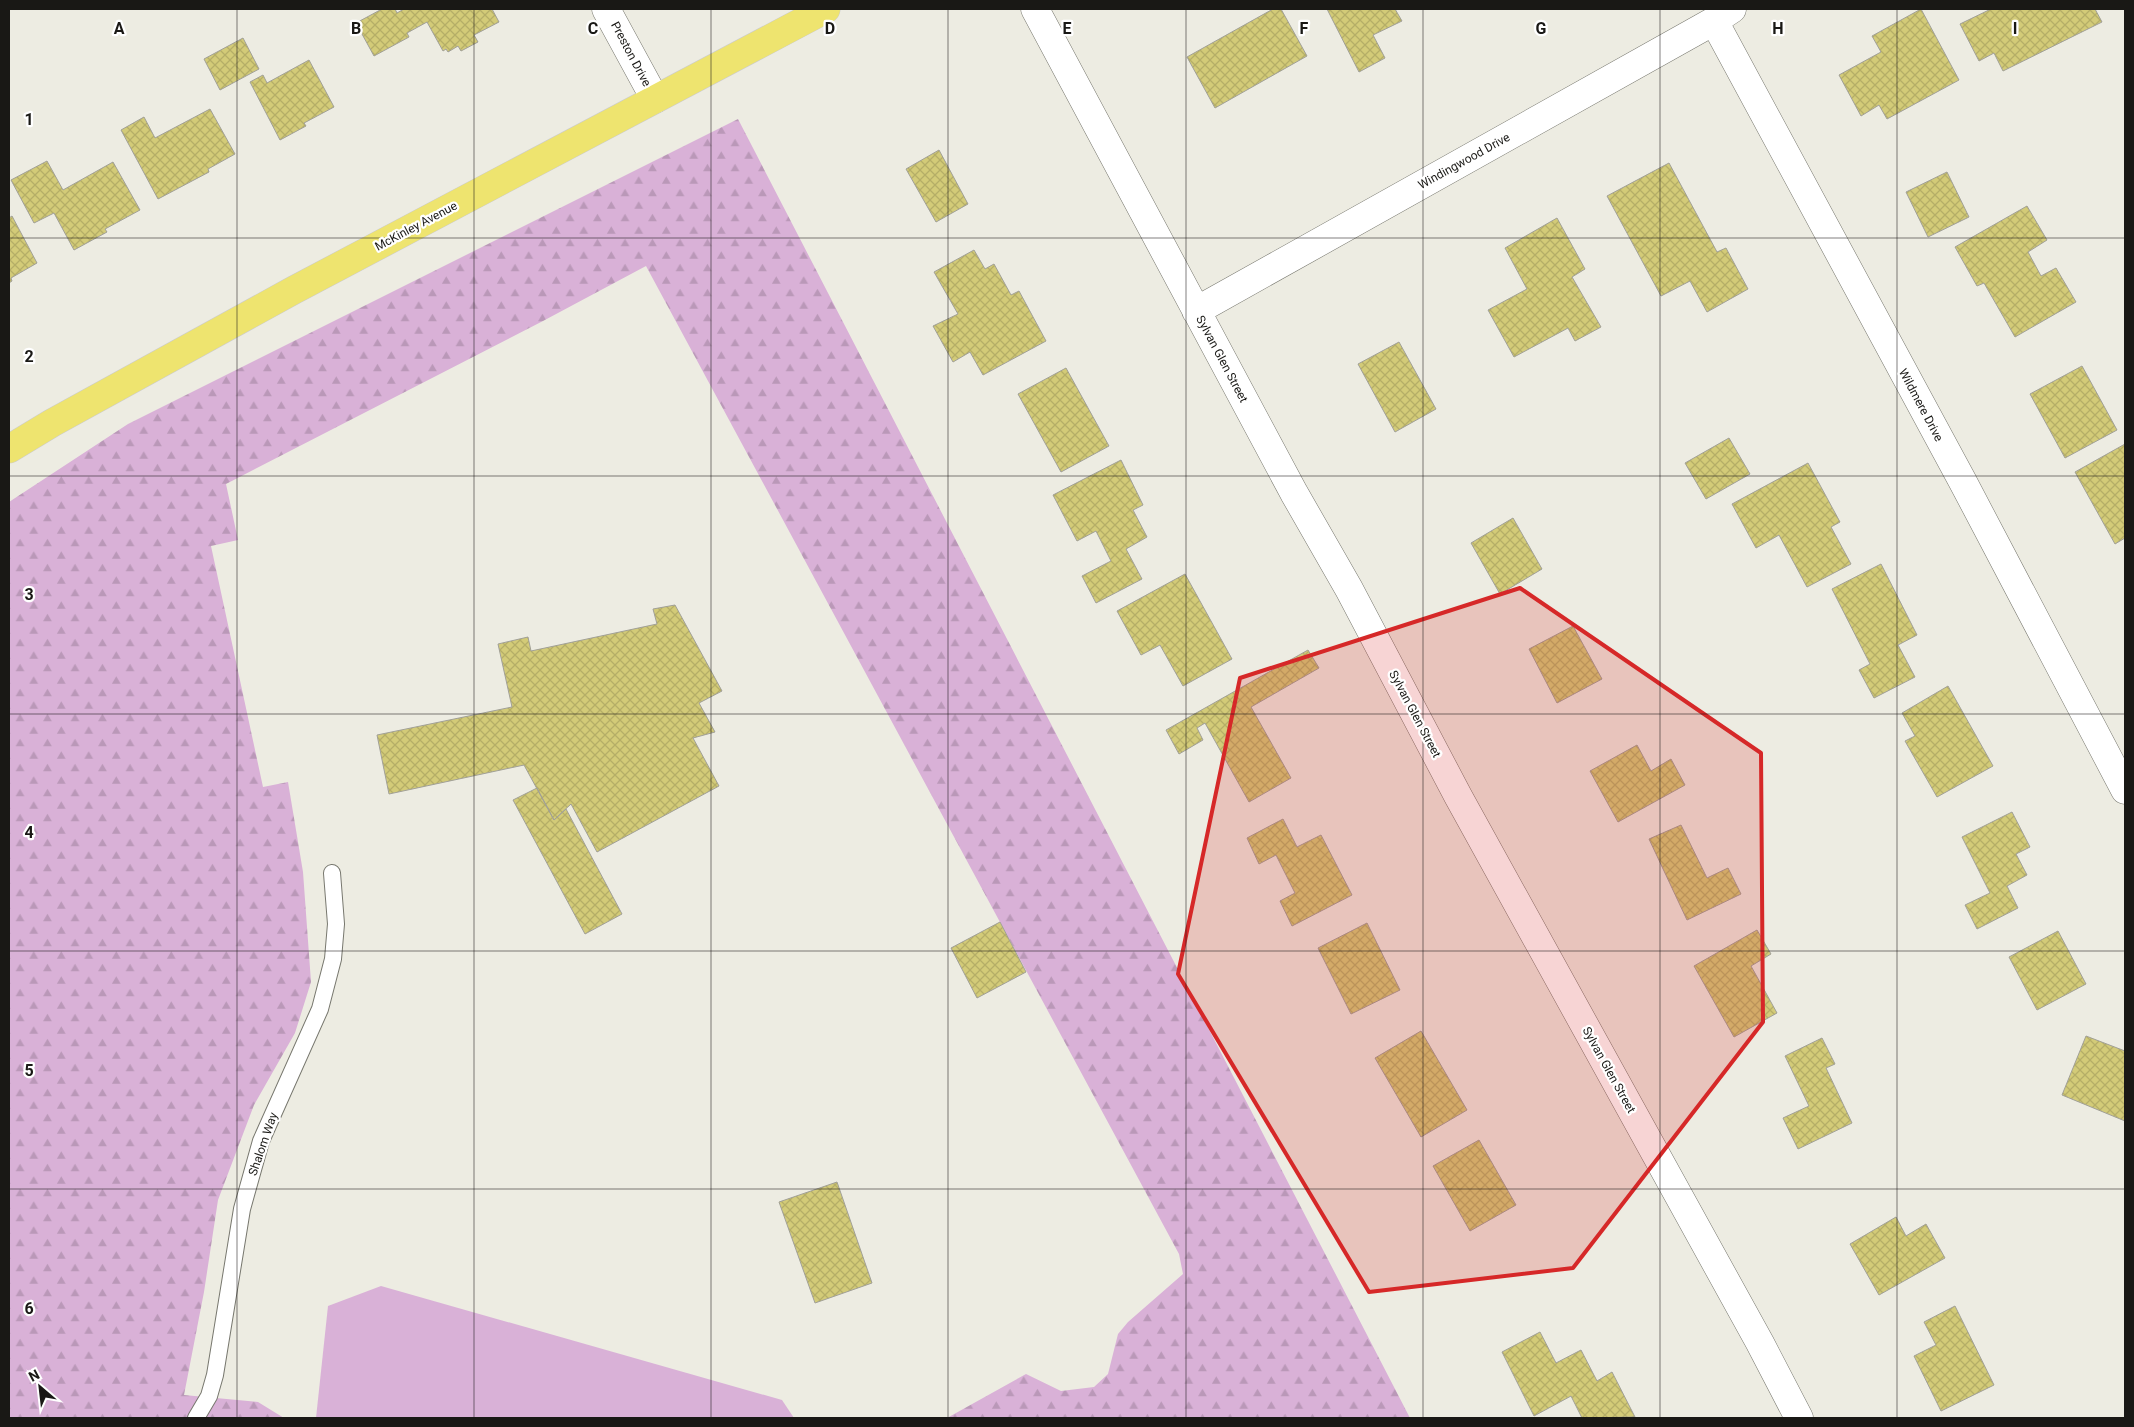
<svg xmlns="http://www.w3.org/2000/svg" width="2134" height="1427" viewBox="0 0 2134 1427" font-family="Roboto,sans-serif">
  <defs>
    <pattern id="forest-firs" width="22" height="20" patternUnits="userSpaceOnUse" patternTransform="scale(1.25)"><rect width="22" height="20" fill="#d9b1d7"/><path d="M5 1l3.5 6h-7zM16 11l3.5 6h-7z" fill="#ba98b8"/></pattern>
    <pattern id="building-cross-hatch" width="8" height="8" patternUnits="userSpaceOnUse" patternTransform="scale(1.25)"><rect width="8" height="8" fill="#d3cb78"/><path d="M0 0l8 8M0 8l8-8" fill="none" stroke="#b5ae67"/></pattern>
  </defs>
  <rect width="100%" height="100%" fill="#edece2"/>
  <path fill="url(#forest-firs)" d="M738,119L1410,1418H947L1026,1374L1061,1391L1094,1387L1108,1374L1118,1334L1128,1322L1183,1274L1179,1254L646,266L543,321L226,484L238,540L211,546L263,787L288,782L303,872L311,982L295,1033L254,1105L218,1200L204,1292L184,1395L258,1402L284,1418H9V502L128,424Z"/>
  <path fill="#d9b1d7" d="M381,1286L782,1400L794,1418H316L328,1306Z"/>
  <path fill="url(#building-cross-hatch)" stroke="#a1a097" d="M382,9H395L397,13L404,9H492L499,22L474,35L478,42L461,51L458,46L448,52L446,49L443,51L427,22L407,33L409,37L374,56L356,23Z
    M1273,9H1281L1307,56L1215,108L1187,57Z
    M1327,9H1395L1402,21L1373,35L1385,58L1359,72Z
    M1921,9L1959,80L1887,119L1879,105L1861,116L1839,75L1881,52L1872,36Z
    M1991,9H2095L2102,22L2003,71L1994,53L1979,61L1960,24Z
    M243,38L259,69L220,90L204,59Z
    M309,60L334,107L304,123L306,126L280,140L250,82L263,75L267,83Z
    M210,109L235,154L208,169L209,172L158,199L121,130L144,117L155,138Z
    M939,150L968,204L936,222L906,169Z
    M47,161L63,190L113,162L140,210L105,229L107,232L74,250L54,213L34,223L11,180Z
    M1669,163L1717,252L1726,248L1748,289L1707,312L1690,281L1661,296L1607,196Z
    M1947,172L1969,217L1928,237L1906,192Z
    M2027,206L2047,240L2028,252L2041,276L2056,268L2076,302L2015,337L1984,283L1977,286L1955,247Z
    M12,216L37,263L11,278L12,281L9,283V218Z
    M1557,218L1585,269L1572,277L1601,327L1575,341L1568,328L1514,357L1488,310L1527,289L1505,248Z
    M974,250L985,269L994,264L1011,295L1019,291L1046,341L983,375L970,352L953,362L933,326L958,314L934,272Z
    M1399,342L1436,409L1395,432L1358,364Z
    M2082,366L2117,430L2065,458L2030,394Z
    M1066,368L1109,446L1061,472L1018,394Z
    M1729,438L1750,474L1706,499L1685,463Z
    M2125,444V538L2115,544L2075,472Z
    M1121,460L1143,505L1133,510L1147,537L1126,549L1142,579L1096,603L1082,576L1111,561L1096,531L1077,541L1053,495Z
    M1808,463L1840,522L1831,527L1851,564L1807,587L1779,535L1756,548L1732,504Z
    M1513,518L1542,569L1500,594L1471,543Z
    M1881,564L1917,635L1898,645L1915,677L1874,698L1859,670L1870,664L1832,589Z
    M1185,574L1232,659L1183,686L1160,645L1141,655L1117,611Z
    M675,605L722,691L699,703L715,732L693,738L719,786L597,852L571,804L554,820L524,765L389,794L377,735L512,707L498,644L528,637L531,651L657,624L653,609Z
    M1573,626L1602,679L1557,703L1529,649Z
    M1308,650L1319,668L1251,707L1291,778L1249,802L1205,723L1197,728L1203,740L1179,754L1166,730Z
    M1948,686L1993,766L1937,797L1905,741L1915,736L1902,713Z
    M1637,745L1651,771L1671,759L1685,785L1618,822L1590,771Z
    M537,788L554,820L566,809L622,914L585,934L513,800Z
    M2012,812L2030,847L2016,854L2027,875L2007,886L2018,908L1977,929L1965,905L1990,893L1962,837Z
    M1283,819L1297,847L1321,835L1352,895L1292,926L1280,901L1295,893L1276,855L1259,864L1247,838Z
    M1681,825L1707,878L1728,868L1741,894L1687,920L1649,839Z
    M1000,922L1026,972L977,998L951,948Z
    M1367,923L1400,990L1351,1014L1318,948Z
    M1757,930L1771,954L1751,966L1777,1013L1734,1037L1694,966Z
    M2058,931L2086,984L2037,1010L2009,957Z
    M1421,1031L1467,1110L1421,1137L1375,1058Z
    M2086,1036L2125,1051V1121L2062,1095Z
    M1822,1038L1835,1064L1826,1068L1852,1123L1798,1149L1783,1118L1809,1106L1785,1056Z
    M1479,1140L1516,1205L1470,1231L1433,1166Z
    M837,1182L872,1283L815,1303L779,1202Z
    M1896,1217L1906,1236L1926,1224L1945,1258L1879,1295L1850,1244Z
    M1955,1306L1994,1385L1941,1411L1914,1356L1936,1345L1924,1322Z
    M1540,1332L1556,1363L1581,1350L1597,1381L1612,1372L1635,1417L1582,1418L1571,1396L1534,1416L1502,1352Z"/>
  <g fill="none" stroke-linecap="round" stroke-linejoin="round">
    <g stroke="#77776e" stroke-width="18">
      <path id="lane" d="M196,1418L209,1396L215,1375L242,1209L261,1141L320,1009L333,959L336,924L332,873"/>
    </g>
    <g stroke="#77776e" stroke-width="29">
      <path id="street" d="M606,9L655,99
        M1035,9L1294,493L1349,589L1458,796L1760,1343L1799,1418
        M1714,21L1963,482L2125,790
        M1196,311L1714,21L1732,9"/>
    </g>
    <g stroke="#ccc" stroke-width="29">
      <path id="primary" d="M9,449L52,423L294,290L826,9"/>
    </g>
    <use href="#lane" stroke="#fff" stroke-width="16"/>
    <use href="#street" stroke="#fff" stroke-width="28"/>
    <use href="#primary" stroke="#eee46f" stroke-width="28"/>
  </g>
  <path fill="#d62828" fill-opacity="0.2" stroke="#d62828" stroke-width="4" stroke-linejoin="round" d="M1520,588L1761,753L1763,1022L1573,1268L1369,1292L1178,974L1240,678Z"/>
  <path fill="none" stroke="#191815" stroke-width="1" stroke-opacity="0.55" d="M237,9V1418M474,9V1418M711,9V1418M948,9V1418M1186,9V1418M1423,9V1418M1660,9V1418M1897,9V1418M9,238H2125M9,476H2125M9,714H2125M9,951H2125M9,1189H2125"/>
  <g text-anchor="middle" stroke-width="4.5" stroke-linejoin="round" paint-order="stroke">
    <g font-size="12" fill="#191815" stroke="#fff">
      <text transform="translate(631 54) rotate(62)" y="4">Preston Drive</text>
      <text transform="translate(1464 161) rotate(-29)" y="4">Windingwood Drive</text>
      <text transform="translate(416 226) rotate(-28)" y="4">McKinley Avenue</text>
      <text transform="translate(1222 359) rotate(62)" y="4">Sylvan Glen Street</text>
      <text transform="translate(1921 405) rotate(62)" y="4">Wildmere Drive</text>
      <text transform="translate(1415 714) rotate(62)" y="4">Sylvan Glen Street</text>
      <text transform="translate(1609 1070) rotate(61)" y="4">Sylvan Glen Street</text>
      <text transform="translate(263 1144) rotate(-71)" y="4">Shalom Way</text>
    </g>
  </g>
  <g font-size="16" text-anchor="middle" font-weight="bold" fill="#191815" stroke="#fff" stroke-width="4.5" stroke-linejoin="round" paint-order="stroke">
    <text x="119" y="34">A</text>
    <text x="356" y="34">B</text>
    <text x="593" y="34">C</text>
    <text x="830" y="34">D</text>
    <text x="1067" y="34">E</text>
    <text x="1304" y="34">F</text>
    <text x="1541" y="34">G</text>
    <text x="1778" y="34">H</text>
    <text x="2015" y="34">I</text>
    <text x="29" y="125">1</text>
    <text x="29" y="362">2</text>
    <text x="29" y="600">3</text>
    <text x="29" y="838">4</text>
    <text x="29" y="1076">5</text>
    <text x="29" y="1314">6</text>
  </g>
  <rect width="2134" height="1427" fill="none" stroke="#191815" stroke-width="20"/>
  <g transform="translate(40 1387) rotate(332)" stroke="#ffffff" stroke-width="4" paint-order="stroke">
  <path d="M0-4L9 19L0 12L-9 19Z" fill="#191815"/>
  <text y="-8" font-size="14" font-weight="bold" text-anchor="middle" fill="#191815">N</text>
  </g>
</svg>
